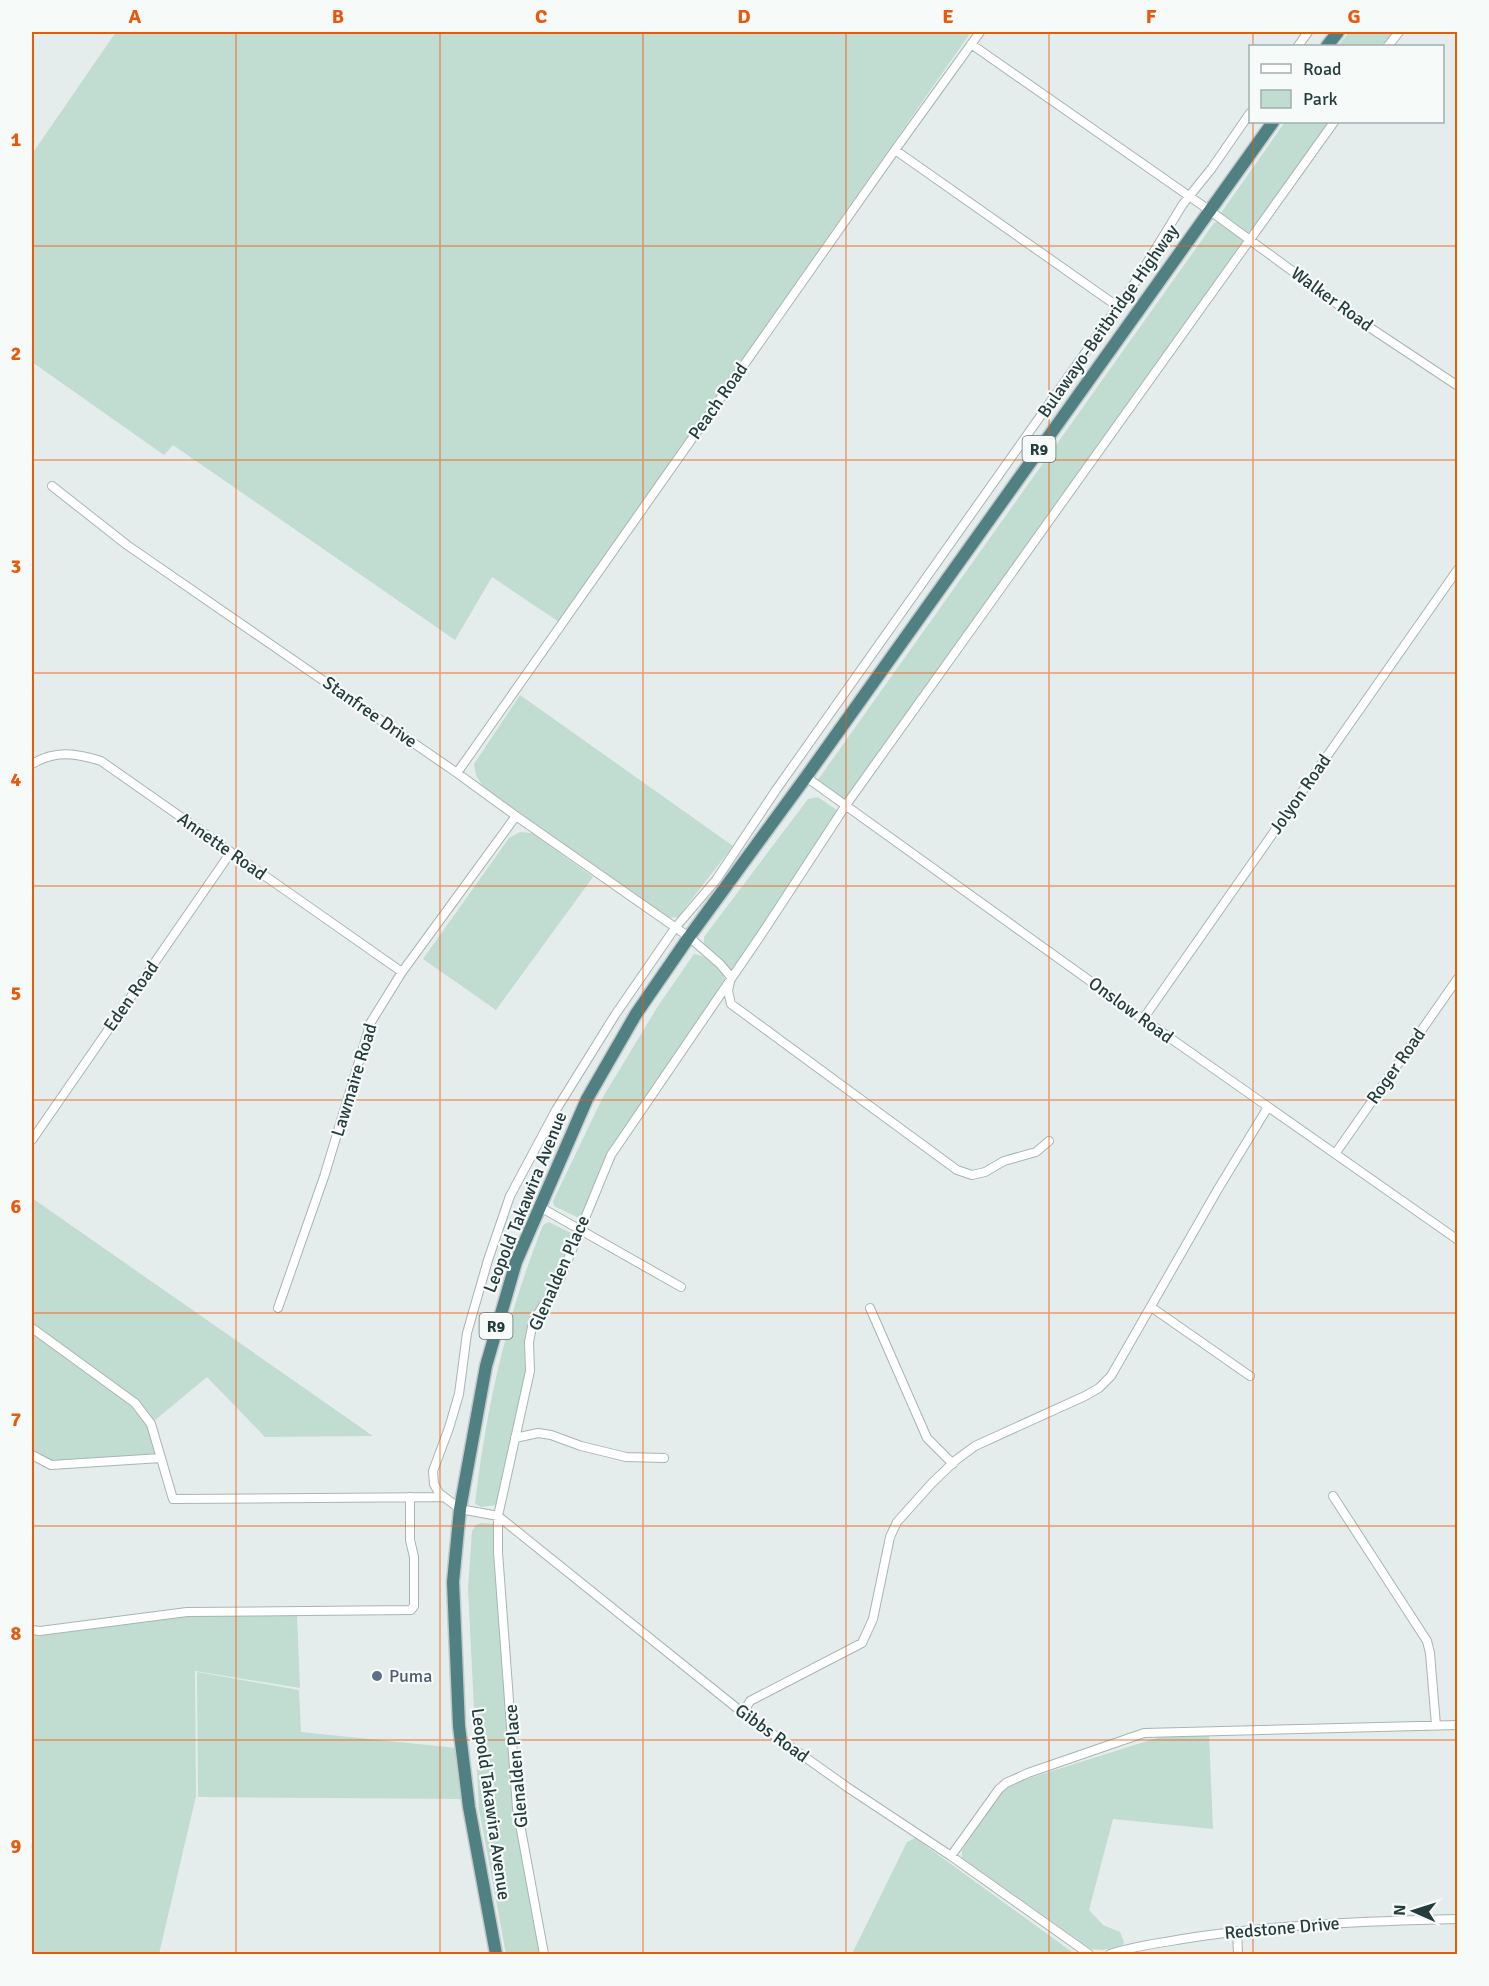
<svg xmlns="http://www.w3.org/2000/svg" width="1489" height="1986" viewBox="0 0 1489 1986" font-family="Signika,sans-serif">
  <rect width="100%" height="100%" fill="#e5edec"/>
  <path fill="#c1dcd0" d="M116,32H971L559,622L492,577L455,640L173,445L164,455L32,362V154Z
    M1349,32H1395L1384,46H1338Z
    M1285,122H1331L1252,231L1247,232L1221,213Z
    M1221,221L1247,239L845,802L817,781L1214,223Z
    M520,695L733,846L678,917L669,918L483,787L476,775L474,764Z
    M818,797L838,811L813,853L732,971L704,946V937L808,799Z
    M520,832L532,833L593,877L496,1010L423,959L509,838Z
    M694,954C710,956 720,967 726,981L610,1153L581,1219L554,1206L553,1201L603,1097L658,1006Z
    M32,1198L373,1436L265,1437L207,1377L154,1421L137,1400L32,1324Z
    M549,1222L575,1235L557,1280L540,1307L497,1505L481,1507L475,1504C486,1408 507,1315 543,1225Z
    M32,1332L132,1405L148,1426L157,1455L51,1462L32,1451Z
    M481,1523L494,1524L496,1528L515,1808L541,1954H506L479,1809L468,1589L472,1531L476,1525Z
    M297,1615L300,1688L195,1671L196,1796L159,1954H32V1635L40,1636L188,1616Z
    M197,1672L299,1690L301,1732L457,1748L462,1799L198,1797Z
    M1209,1734L1213,1829L1113,1819L1089,1910L1103,1925L1120,1932L1124,1942L1122,1946L1102,1950L1091,1949L962,1858V1850L987,1809L1002,1790L1017,1782L1160,1737Z
    M915,1838L1075,1954H852L907,1842Z"/>
  <g fill="none" stroke-linecap="round" stroke-linejoin="round">
    <g stroke="#a8b5b4" stroke-width="10">
      <path id="minor" d="M971,44L1209,210L1366,325L1458,386
        M1298,46L1308,32
        M1388,46L1399,32
        M895,150L1117,306
        M52,486L127,545L457,773L516,816L689,937L720,964L731,977L728,991L731,1004L957,1170L972,1175L985,1172L1004,1161L1036,1152L1049,1141
        M32,764C55,750 76,753 101,761L402,972
        M457,773L895,150L980,32
        M806,777L1143,1019L1458,1240
        M1143,1019L1458,569
        M32,1140L231,852
        M1335,1154L1458,978
        M540,1207L681,1287
        M1151,1307L1250,1376
        M278,1308L324,1177L371,1022L402,972L516,816
        M870,1308L927,1438L953,1464
        M32,1328L135,1403L151,1424L173,1499L444,1497
        M515,1438L538,1433L551,1435L581,1446L626,1457L664,1458
        M32,1455L51,1465L161,1458
        M1333,1496L1427,1641L1430,1653L1436,1725
        M32,1630L40,1631L187,1612L411,1610L414,1606V1557L410,1540V1497
        M743,1713L750,1701L862,1643L873,1619L890,1537L897,1522L932,1483L956,1460L975,1446L1085,1396L1099,1388L1111,1376L1218,1189L1268,1107
        M951,1856L999,1789L1006,1783L1028,1773L1144,1733L1458,1725
        M1237,1931L1238,1954
        M544,1954L517,1808L498,1552V1516L530,1371L529,1342L533,1322L560,1279L611,1155L763,932L846,805L1334,122
        M1089,1954L951,1856L847,1787L743,1713L498,1516L460,1509L439,1493L434,1484L433,1471L449,1428L459,1394L467,1333L488,1260L510,1196L556,1110L615,1015L675,928L716,880L776,790L1136,281L1183,204L1212,168L1250,113
        M1110,1954C1137,1945 1167,1942 1195,1937C1282,1924 1370,1921 1458,1919"/>
    </g>
    <g stroke="#c2c9c9" stroke-width="15">
      <path id="trunk" d="M1327,46L1338,32
        M496,1954L469,1807L459,1726L453,1582L460,1509L486,1366L516,1262L587,1099L636,1014L689,937L806,777L1273,122"/>
    </g>
    <use href="#minor" stroke="#fff" stroke-width="8"/>
    <use href="#trunk" stroke="#518082" stroke-width="12"/>
  </g>
  <path fill="none" stroke="#e8590c" stroke-width="1.5" stroke-opacity="0.55" d="M236,32V1954M440,32V1954M643,32V1954M846,32V1954M1049,32V1954M1253,32V46M1253,122V1954M32,246H1458M32,460H1458M32,673H1458M32,886H1458M32,1100H1458M32,1313H1458M32,1526H1458M32,1740H1458"/>
  <circle fill="#5c6f8a" stroke="#f6faf9" stroke-width="2" cx="377" cy="1676" r="6"/>
  <g text-anchor="middle" stroke-width="4.5" stroke-linejoin="round" paint-order="stroke">
    <g fill="#f6faf9" stroke="#647676" stroke-width="1.5">
      <rect x="1022.5" y="436" width="33" height="26" rx="4.5"/>
      <rect x="479.5" y="1313" width="33" height="26" rx="4.5"/>
    </g>
    <g font-size="16" font-weight="bold" fill="#263d3e">
      <text x="1039" y="455">R9</text>
      <text x="496" y="1332">R9</text>
    </g>
    <g font-size="18" fill="#263d3e" stroke="#f6faf9">
      <text transform="translate(1332 299) rotate(36)" y="6">Walker Road</text>
      <text transform="translate(1108 321) rotate(-55)" y="6">Bulawayo-Beitbridge Highway</text>
      <text transform="translate(718 401) rotate(-55)" y="6">Peach Road</text>
      <text transform="translate(370 712) rotate(35)" y="6">Stanfree Drive</text>
      <text transform="translate(1300 794) rotate(-55)" y="6">Jolyon Road</text>
      <text transform="translate(222 846) rotate(35)" y="6">Annette Road</text>
      <text transform="translate(131 996) rotate(-55)" y="6">Eden Road</text>
      <text transform="translate(1131 1010) rotate(36)" y="6">Onslow Road</text>
      <text transform="translate(1396 1066) rotate(-55)" y="6">Roger Road</text>
      <text transform="translate(354 1080) rotate(-73)" y="6">Lawmaire Road</text>
      <text transform="translate(525 1202) rotate(-68)" y="6">Leopold Takawira Avenue</text>
      <text transform="translate(559 1273) rotate(-66)" y="6">Glenalden Place</text>
      <text transform="translate(772 1733) rotate(36)" y="6">Gibbs Road</text>
      <text transform="translate(516 1766) rotate(-95)" y="6">Glenalden Place</text>
      <text transform="translate(491 1804) rotate(82)" y="6">Leopold Takawira Avenue</text>
      <text transform="translate(1282 1928) rotate(-5)" y="6">Redstone Drive</text>
    </g>
    <g font-size="18" fill="#4e5e75" stroke="#f6faf9" text-anchor="start">
      <text x="389" y="1682">Puma</text>
    </g>
  </g>
  <rect width="1489" height="1986" fill="none" stroke="#f6faf9" stroke-width="66"/>
  <rect x="1249" y="45" width="195" height="78" fill="#f6faf9" stroke="#a3aeae" stroke-width="1.5"/>
  <rect x="1261" y="64" width="30" height="9" fill="#ffffff" stroke="#a3aeae" stroke-width="1.5"/>
  <text x="1303" y="75" font-size="18" fill="#263d3e">Road</text>
  <rect x="1261" y="90" width="30" height="18" fill="#c1dcd0" stroke="#a3aeae" stroke-width="1.5"/>
  <text x="1303" y="105" font-size="18" fill="#263d3e">Park</text>
  <g transform="translate(1414 1911) rotate(273)" stroke="#f6faf9" stroke-width="4.5" paint-order="stroke">
  <path d="M0-4.5L10 22L0 15L-10 22Z" fill="#263d3e"/>
  <text y="-9" font-size="16" font-weight="bold" text-anchor="middle" fill="#263d3e">N</text>
  </g>
  <rect x="33" y="33" width="1423" height="1920" fill="none" stroke="#e8590c" stroke-width="2"/>
  <g font-size="20" text-anchor="middle" font-weight="bold" fill="#e8590c">
    <text x="135" y="23">A</text>
    <text x="338" y="23">B</text>
    <text x="541" y="23">C</text>
    <text x="744" y="23">D</text>
    <text x="948" y="23">E</text>
    <text x="1151" y="23">F</text>
    <text x="1354" y="23">G</text>
    <text x="16" y="146">1</text>
    <text x="16" y="360">2</text>
    <text x="16" y="573">3</text>
    <text x="16" y="786">4</text>
    <text x="16" y="1000">5</text>
    <text x="16" y="1213">6</text>
    <text x="16" y="1426">7</text>
    <text x="16" y="1640">8</text>
    <text x="16" y="1853">9</text>
  </g>
</svg>
